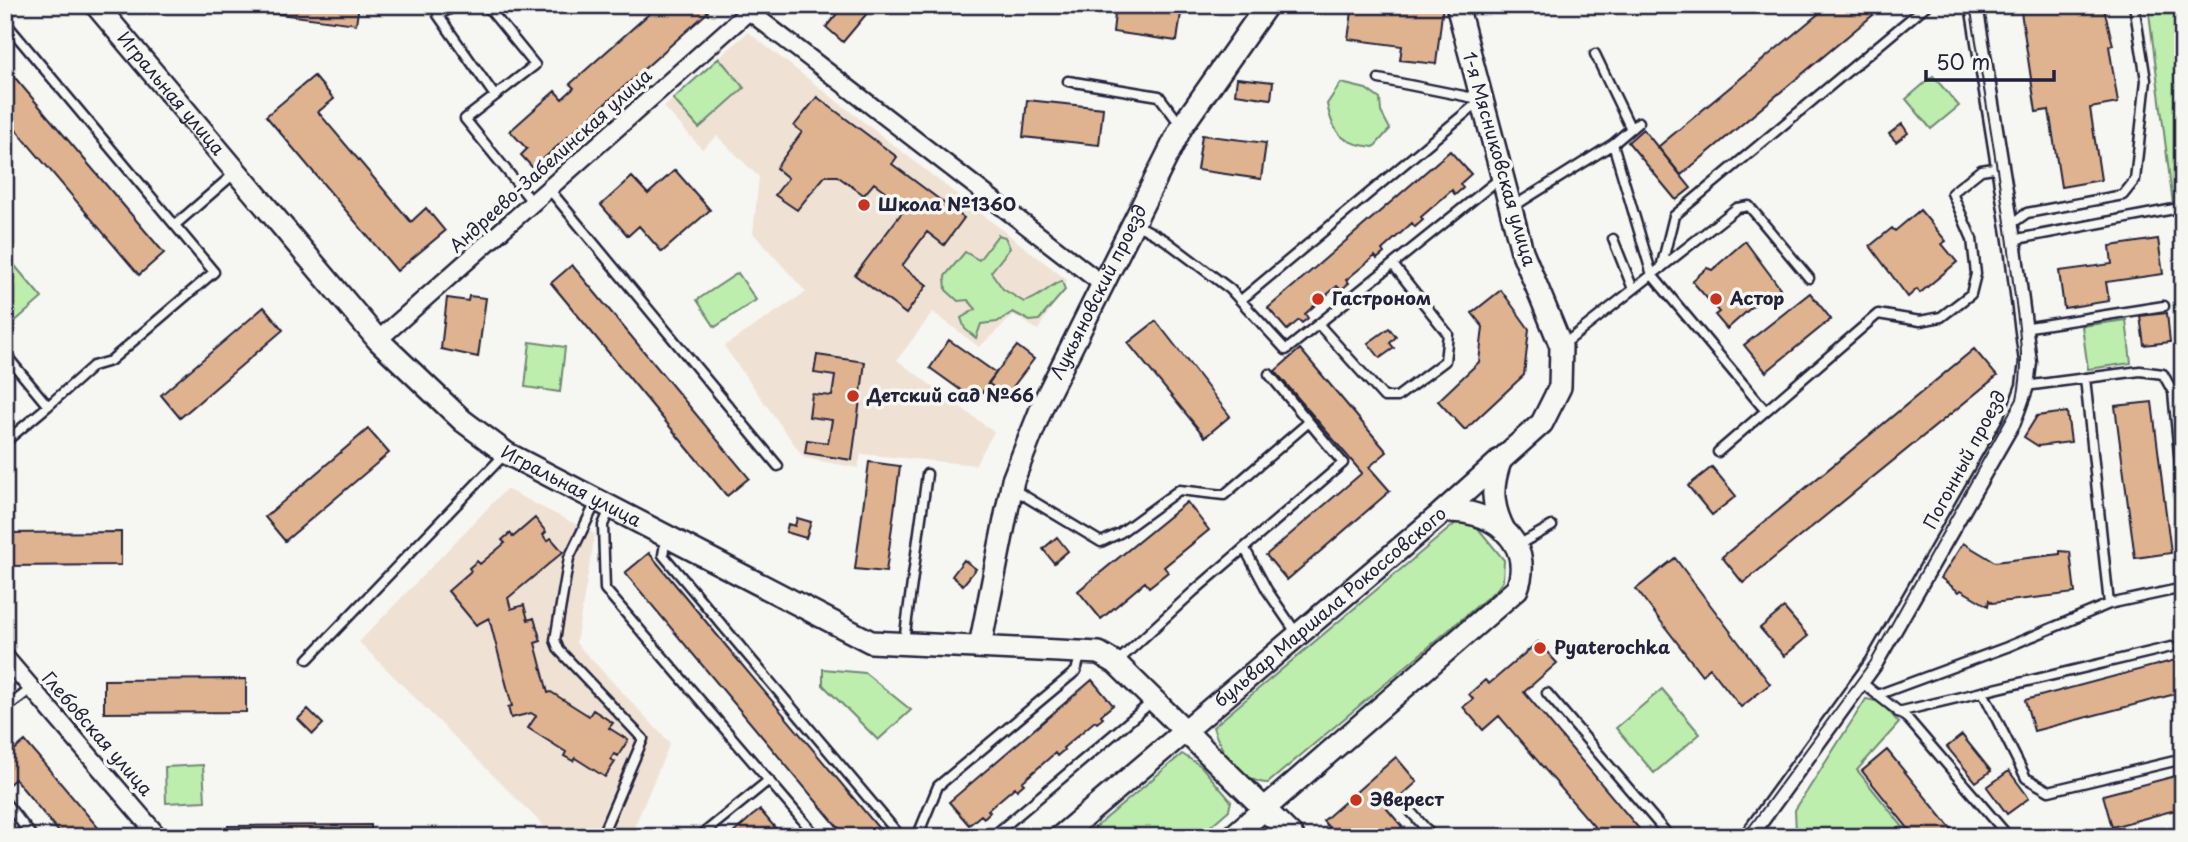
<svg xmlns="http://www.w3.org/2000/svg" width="2188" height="842" viewBox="0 0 2188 842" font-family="'Playpen Sans',sans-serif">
  <rect width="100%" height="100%" fill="#f6f6f2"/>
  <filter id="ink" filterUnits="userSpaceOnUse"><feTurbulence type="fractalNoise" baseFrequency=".0143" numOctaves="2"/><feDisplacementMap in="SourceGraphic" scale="14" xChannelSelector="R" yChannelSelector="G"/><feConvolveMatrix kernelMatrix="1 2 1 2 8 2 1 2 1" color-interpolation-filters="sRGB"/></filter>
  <g filter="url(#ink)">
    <path fill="#efe2d5" d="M748,32L1067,280L1038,330L1014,315L979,347L933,312L897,360L994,432L975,465L861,454L858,468L804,458L724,346L806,292L753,233L759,177L717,136L702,149L664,107Z
      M506,489L595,534L576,643L670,743L630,837H555L359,642Z"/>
    <path fill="#bdeead" stroke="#708874" stroke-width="2" d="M2148,5H2183V282L2178,244Z
      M719,58L744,88L699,128L673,99Z
      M1933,76L1959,106L1931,129L1906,99Z
      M1341,83L1366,89L1380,99L1381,112L1390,129L1374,147C1343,144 1333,135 1327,104Z
      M998,235L1005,237L1010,248L991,272L1003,289L1024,302C1042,297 1048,286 1062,281L1065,290L1039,320L1030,321L1013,312L997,322L981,324L976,338L965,329L961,318L976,309L968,300L958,301L946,290L945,276L965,252L979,260Z
      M5,254L42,298L5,330Z
      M738,273L756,300L715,327L697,300Z
      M2126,320L2131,363L2088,369L2082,326Z
      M530,342L565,347L560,392L525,387Z
      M1457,522L1477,527L1504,560L1503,581L1496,590L1268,783C1241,783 1220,750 1213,727Z
      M823,669L865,673L911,710L878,740L823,685Z
      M1662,689L1700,734L1654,773L1616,728Z
      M1866,699L1881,702L1899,723L1857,770L1911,837H1801L1796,831L1795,810Z
      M1182,754L1201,766L1231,801L1229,810L1198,837H1084Z
      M203,765L205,801L166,803L165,767Z"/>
    <path fill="#e0b390" stroke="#22223b" stroke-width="2" d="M210,5H359L356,24Z
      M641,5H700L708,12L533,168L521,155L527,149L510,131L555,91L562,99L574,88L570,84L651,12Z
      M844,5H874L843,42L826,27Z
      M1116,5L1182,6L1177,41L1113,32Z
      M1353,5H1443L1436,64L1400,60L1402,46L1348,39Z
      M1606,5H1635V8L1608,14Z
      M1829,5H1885L1681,175L1658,147Z
      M2020,5H2103L2113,45L2109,46L2118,103L2090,108L2101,180L2061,187L2049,110L2036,112Z
      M5,66L164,253L139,275L5,117Z
      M314,76L334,99L318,112L411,222L426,208L445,231L397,271L266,116Z
      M1237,78L1273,82L1271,99L1235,94Z
      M817,97L897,157L892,164L964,218L944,245L927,232L902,266L927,285L906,314L855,275L906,207L874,183L864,195L837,176H825L797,210L775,195L788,178L776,168L802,132L794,126Z
      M1027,100L1103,108L1099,145L1023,137Z
      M1902,124L1908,133L1896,142L1889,134Z
      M1643,129L1691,188L1676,200L1628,142Z
      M1202,135L1266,143L1261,179L1197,170Z
      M1450,151L1471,174L1460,184L1463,188L1455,195L1452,190L1421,217L1423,220L1415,227L1412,223L1382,250L1384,253L1377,259L1375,256L1346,280L1349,283L1341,290L1337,286L1305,314L1308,318L1302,323L1299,320L1287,330L1268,308Z
      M675,170L710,210L662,252L639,226L628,236L601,205L632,177L648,194Z
      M1920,210L1946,241L1942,244L1957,262L1920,293L1917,289L1908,297L1870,246L1892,228L1895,231Z
      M2158,239L2163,274L2106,282L2109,301L2064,308L2059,271L2112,264L2110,246Z
      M1745,241L1780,288L1764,301L1762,298L1727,329L1715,315L1719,312L1692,281L1707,268L1712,270Z
      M572,265L749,478L727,496L551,283Z
      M1501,290L1529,329L1524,375L1465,430L1438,401L1479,362L1483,327L1472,313Z
      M1810,293L1831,319L1766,372L1744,345Z
      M469,296L486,298L478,357L441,349L447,298L468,301Z
      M264,307L283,330L180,418L161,395Z
      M2167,313L2170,342L2144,345L2140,316Z
      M1156,321L1230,416L1205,437L1128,343Z
      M1389,328L1396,337L1390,343L1394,348L1380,358L1368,343Z
      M949,340L996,373L976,401L930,368Z
      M1017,346L1034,359L1006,396L988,383Z
      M1300,349L1387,452L1369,467L1390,491L1287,580L1266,555L1362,473L1275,371Z
      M1974,349L1997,376L1743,583L1722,557Z
      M817,355L865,362L852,460L805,453L807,440L828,443L832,420L809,417L812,394L832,396L835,376L814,373Z
      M2152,402L2171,553L2135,558L2115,406Z
      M2067,412L2071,442L2038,446L2024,437L2037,416Z
      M368,429L389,453L285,541L265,517Z
      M869,462L900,466L886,572L855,569Z
      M1712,467L1736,496L1712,515L1688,486Z
      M1187,502L1209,530L1164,567L1168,572L1149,587L1145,582L1101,619L1078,591Z
      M535,518L546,532L543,535L547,541L551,538L563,552L508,598L511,609L524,605L528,620L534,618L541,641L535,643L548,693L551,692L589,716L593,710L613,723L609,728L628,740L618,756L614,754L611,759L615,762L605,777L575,758L573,761L564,756L566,752L528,728L536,716L531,713L511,718L508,707L512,706L489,618L476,625L448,591L471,571L469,568L477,561L480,564L505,543L502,540L510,533L513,537Z
      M797,518L811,522L806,538L786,532L788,524L795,526Z
      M121,532V565L5,566V533Z
      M1057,537L1068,551L1054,563L1043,549Z
      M1963,543L1995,562L2060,554V551L2070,552L2075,593L1992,603L1989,600L1988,606L1961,590L1959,592L1941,578Z
      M649,553L727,647L886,837H846L625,573Z
      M1675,558L1770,684L1741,707L1710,668L1702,675L1636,589Z
      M964,560L976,569L963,585L952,576Z
      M1784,608L1808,636L1784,656L1760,628Z
      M1538,642L1557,663L1524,692L1646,837H1603L1499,716L1483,730L1463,707L1473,699L1469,694L1485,680L1489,684Z
      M2183,658V692L2034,731L2025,700Z
      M246,679V712L104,713V680Z
      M1092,680L1113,705L1101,715L1103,718L1097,723L1095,721L1063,748L1064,750L1057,756L1055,753L1022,782L1024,784L1017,790L1015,787L988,810L990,812L984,818L981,815L969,825L949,802Z
      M308,709L323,724L313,734L298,719Z
      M1962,735L1991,771L1976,782L1947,747Z
      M25,741L106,837H63L15,779L7,786L5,758Z
      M1887,750L1958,837H1915L1862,771Z
      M1396,757L1417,782L1387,809L1411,837H1367L1362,831L1355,837H1337L1323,821Z
      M2009,771L2029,798L2007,814L1987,787Z
      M2183,774V808L2112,827L2103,795Z
      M760,810L783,837H729L752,816Z
      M371,825V837H228V826Z"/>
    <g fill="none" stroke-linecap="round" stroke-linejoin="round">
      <g stroke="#22223b" stroke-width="13">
        <path id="lane" d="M457,5L438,15L495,96
          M486,5L535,65L465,119L533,203
          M5,22L214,272L110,361L93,366L48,406
          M1595,54L1631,129
          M1379,79L1479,99
          M1068,81L1159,96L1180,124
          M1613,144L1652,275L1765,410
          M549,189L778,466
          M1511,208L1613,144L1639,122
          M1134,223L1165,240L1230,289L1286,350L1499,179
          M175,225L236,172
          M2010,225L2027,213L2123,195L2135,180L2146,80L2134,5
          M1613,239L1633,289
          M2012,240L2174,209
          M1661,268L1674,216L1927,5
          M1241,300L1481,100
          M1320,326L1384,397H1397L1445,361L1448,334L1394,266
          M2023,328L2164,306
          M1564,344L1737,208L1749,206L1809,278
          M5,354L48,406L5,442
          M2085,378L2109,604
          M2025,386L2140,371L2163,374L2173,392L2183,495
          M1718,452L1878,314L1920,321L1941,317L1971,294L1976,274L1972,239L1952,193L1981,170L2000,167
          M1013,489L1101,542L1120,533L1179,490L1224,495L1309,422
          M596,502L569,558L555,640L559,650L643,739L601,837
          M610,509L603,525L605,589L817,837
          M666,538L663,555L901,837
          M1518,545L1552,526
          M1245,549L1267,590L1297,634
          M904,641L927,474
          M308,659L504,455
          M1117,662L1194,591L1343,463L1269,374
          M1861,682L1908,719L2009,837
          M1547,693L1670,837
          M1984,694L2026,778L2049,791L2183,759
          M1877,695L2007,647L2109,604L2183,588
          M5,709L32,688
          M1898,712L2171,647
          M5,802L33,837
          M1411,812L1433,837
          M699,837L769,780
          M917,837L938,786L1076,671L1081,653
          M992,837L1153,701"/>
      </g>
      <g stroke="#22223b" stroke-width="21">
        <path id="street" d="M741,5L1102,284
          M378,340L749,11
          M5,657L159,837
          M1748,837L1874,663L2012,422L2025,386L2028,362L2012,240L1974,5"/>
      </g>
      <g stroke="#22223b" stroke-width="26">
        <g id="secondary">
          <path id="s1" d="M96,5L378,340L463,421L506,453L871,642L1099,653L1116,663L1293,837"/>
          <path d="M1501,459C1491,485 1491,505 1504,530"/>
          <path id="s2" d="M980,646L1013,480L1044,402L1182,126L1267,5"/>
          <path id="s3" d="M1060,837L1437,517L1542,423L1560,387L1561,346L1522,251L1457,5"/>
          <path d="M1232,837L1517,589C1536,540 1487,506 1443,512"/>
        </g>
      </g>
      <use href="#lane" stroke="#f6f6f2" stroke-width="8"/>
      <use href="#street" stroke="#f6f6f2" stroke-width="16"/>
      <use href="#secondary" stroke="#f6f6f2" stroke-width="21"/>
      <path stroke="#22223b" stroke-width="2" d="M1742,837L1871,661L2017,399C2026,360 2018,321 2013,282C2002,189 1985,97 1970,5"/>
    </g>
  </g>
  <g fill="#c8321e" stroke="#f6f6f2" stroke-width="2.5">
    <circle cx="864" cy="205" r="7"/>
    <circle cx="1318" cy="299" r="7"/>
    <circle cx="1716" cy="299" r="7"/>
    <circle cx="853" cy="396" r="7"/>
    <circle cx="1540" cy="648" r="7"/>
    <circle cx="1356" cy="800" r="7"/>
  </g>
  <g text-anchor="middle" stroke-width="7" stroke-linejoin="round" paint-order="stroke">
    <g font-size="18" fill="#22223b" stroke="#f6f6f2">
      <text dy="6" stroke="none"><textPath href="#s1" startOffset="116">Игральная улица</textPath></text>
      <text transform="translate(1499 159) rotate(74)" y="6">1-я Мясниковская улица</text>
      <text transform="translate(551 161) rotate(-42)" y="6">Андреево-Забелинская улица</text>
      <text dy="6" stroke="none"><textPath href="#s2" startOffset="376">Лукьяновский проезд</textPath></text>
      <text transform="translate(1965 460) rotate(-62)" y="6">Погонный проезд</text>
      <text dy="6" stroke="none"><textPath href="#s1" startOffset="682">Игральная улица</textPath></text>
      <text dy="6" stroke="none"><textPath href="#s3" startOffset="355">бульвар Маршала Рокоссовского</textPath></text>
      <text transform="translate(97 734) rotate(49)" y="6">Глебовская улица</text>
    </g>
    <g font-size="18" font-weight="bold" fill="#22223b" stroke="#f6f6f2" text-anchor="start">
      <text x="878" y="211">Школа №1360</text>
      <text x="1332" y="305">Гастроном</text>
      <text x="1730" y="305">Астор</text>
      <text x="867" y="402">Детский сад №66</text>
      <text x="1554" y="654">Pyaterochka</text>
      <text x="1370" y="806">Эверест</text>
    </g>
  </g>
  <rect width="2188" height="842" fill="none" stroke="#f6f6f2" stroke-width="28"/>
  <rect x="14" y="14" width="2160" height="814" fill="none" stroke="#22223b" stroke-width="2.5" filter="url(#ink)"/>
  <path d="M1926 70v10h128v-10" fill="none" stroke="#22223b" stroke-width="3.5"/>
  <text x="1936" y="70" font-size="21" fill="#22223b" stroke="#f6f6f2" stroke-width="5" paint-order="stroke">50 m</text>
</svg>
